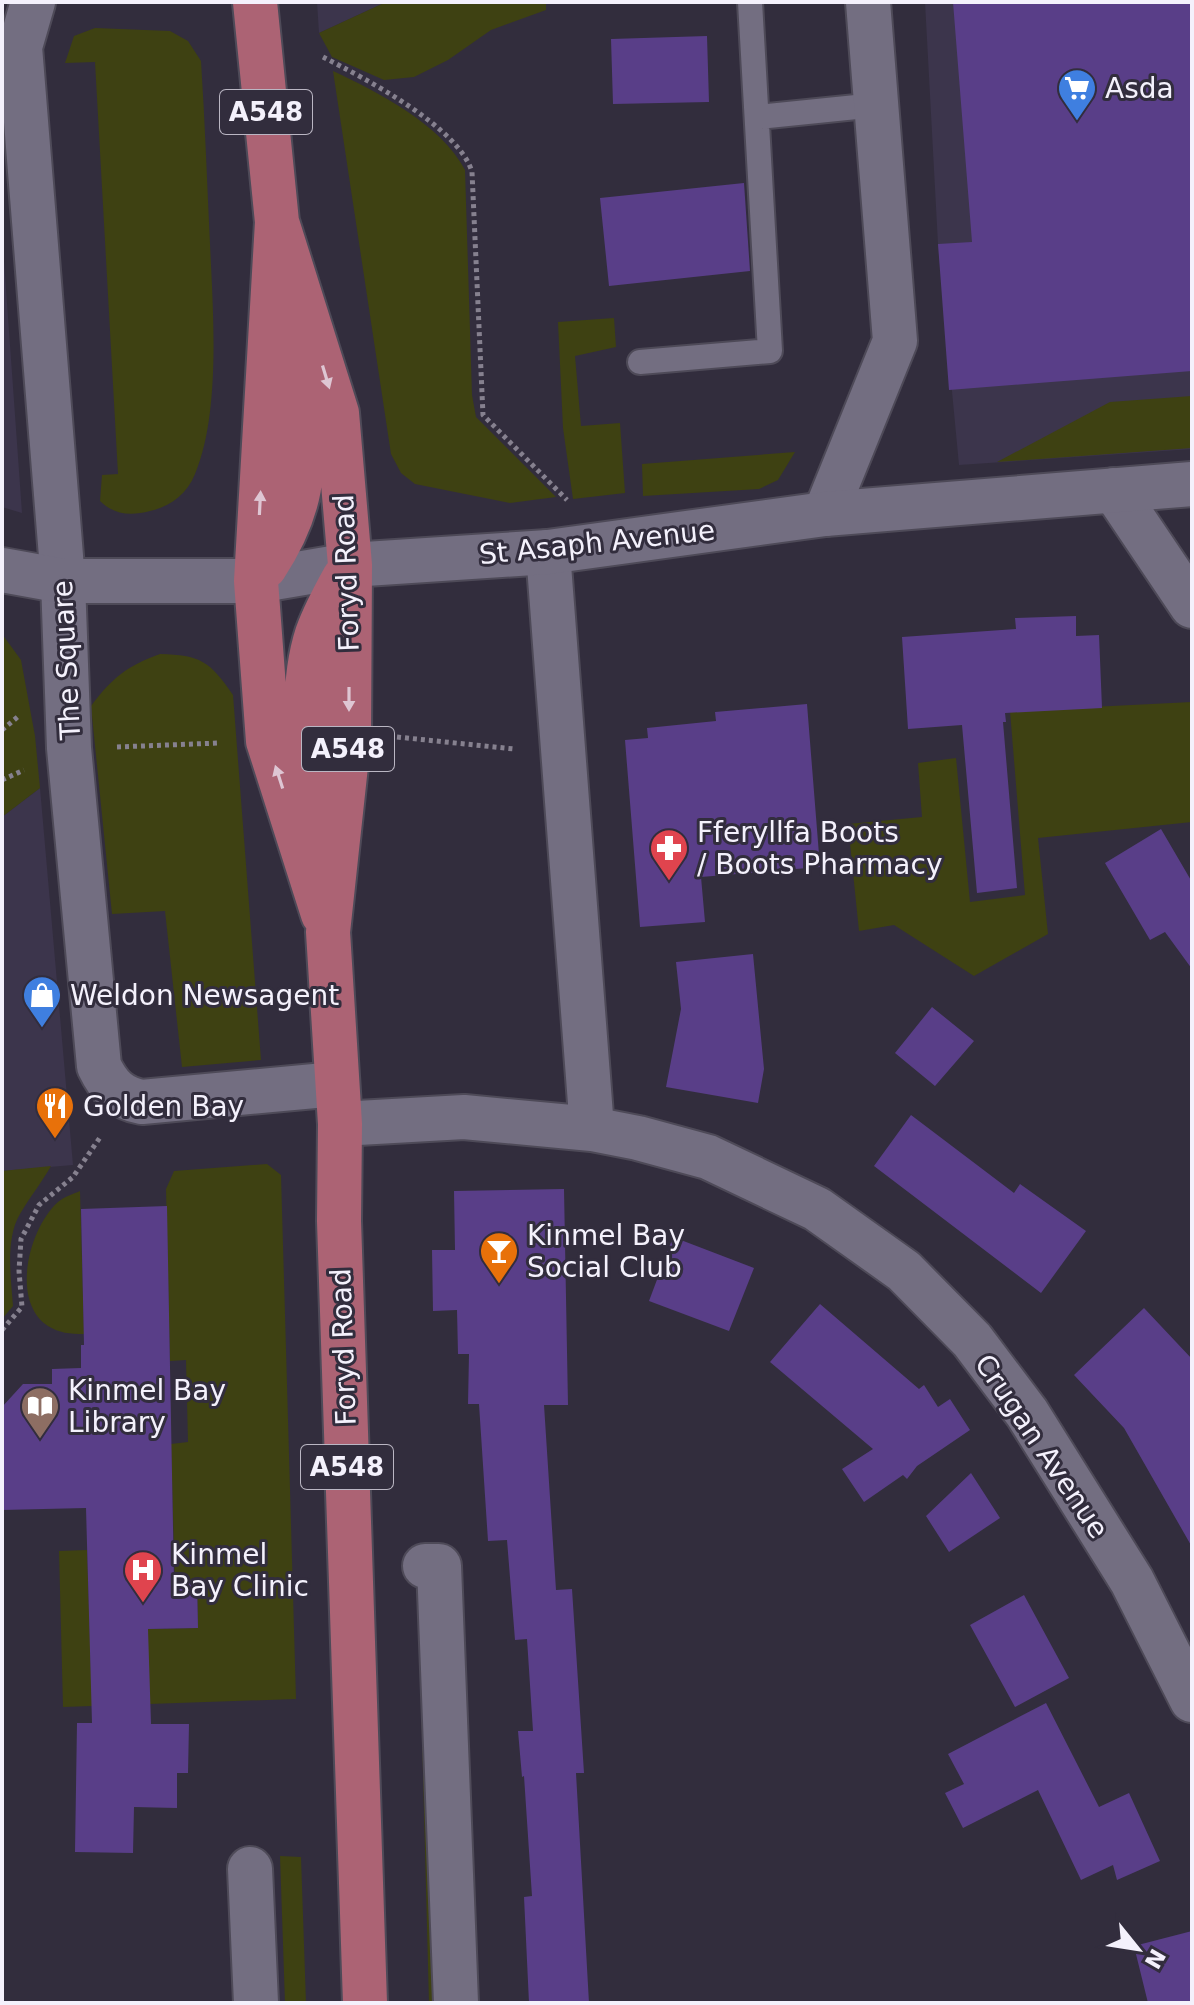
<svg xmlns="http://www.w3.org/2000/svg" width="1194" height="2005" viewBox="0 0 1194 2005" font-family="'DejaVu Sans',sans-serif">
  <rect width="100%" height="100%" fill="#322d3d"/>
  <path fill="#3c354c" d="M317,2H386L319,33Z
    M925,2H1192V449L959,465L938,244Z
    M2,233L22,513L2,507Z
    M40,788L73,1165L2,1171V817Z"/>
  <path fill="#3e4112" d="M386,2H546V10L491,30L448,60L414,77L384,80L332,57L319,33Z
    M95,28L170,31L188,41L201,61C205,122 207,183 210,244C213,311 221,412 195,474C187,494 171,506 150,511C131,516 114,515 100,501L102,475L118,474L95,62L65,63L74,36Z
    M333,71C378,92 442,125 465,170L472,395L476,417L556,497L510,503L415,484L401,473L391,454Z
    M614,318L616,347L575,356L581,426L620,423L625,493L573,499L563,428L558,322Z
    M1192,396V448L997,462L1110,402Z
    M795,452L778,480L759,489L643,496L642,464Z
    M2,634L21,660L35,736L40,788L2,817Z
    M160,654C200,655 210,661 233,695L261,1060L182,1067L165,911L112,914L91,706C112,678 127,666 160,654Z
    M1192,702V822L1038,838L1048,934L974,976L894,925L859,931L848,824L922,817L918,763L956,758L970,902L1025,895L1010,711Z
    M267,1164L281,1175L296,1699L63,1707L59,1551L87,1550L91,1673L148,1629L198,1628L197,1580L175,1581L171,1444L188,1442L186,1360L170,1361L166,1189L174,1171Z
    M51,1166C42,1182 30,1197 20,1214C5,1239 11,1278 13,1306L2,1319V1171Z
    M80,1191L84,1334C70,1334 59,1333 48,1326C10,1301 29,1228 58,1202C64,1197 73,1194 80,1191Z
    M418,1583L445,2003H429Z
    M280,1856L301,1857L306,2003H285Z"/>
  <path fill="#593e88" d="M953,2H1192V371L949,390L938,244L972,242Z
    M707,36L709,102L613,104L611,39Z
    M744,183L750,271L609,286L600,198Z
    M1076,616V636L1099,635L1102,708L1005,713L1006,722H1003L1017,888L977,893L962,725L908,729L902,637L1016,629L1015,618Z
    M807,704L820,867L701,877L705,922L640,927L625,740L648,738L647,728L716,721L715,712Z
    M1161,829L1192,882V969L1165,932L1150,940L1105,863Z
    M753,954L764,1069L758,1103L666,1087L681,1009L676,962Z
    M932,1007L974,1041L935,1086L895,1053Z
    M911,1115L1014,1193L1020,1184L1086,1231L1041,1293L874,1166Z
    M564,1189L568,1405H544L556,1590L572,1589L584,1773H576L589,2003H529L524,1897L532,1896L524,1776L522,1777L518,1731H533L527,1639L515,1640L507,1540L488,1541L479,1404H468L469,1354H458L457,1310L433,1311L432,1250H455L454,1191Z
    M167,1206L174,1581L197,1580L198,1628L148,1629L151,1724H189L188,1773H177V1808L134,1807L133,1853L75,1852L77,1723H92L86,1508L2,1510V1407L23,1384H52V1369L81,1368V1345H84L81,1209Z
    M673,1237L754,1268L729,1331L649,1301Z
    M820,1304L919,1389L924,1385L938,1407L950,1399L970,1430L917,1466L907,1479L903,1475L864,1502L842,1469L873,1449L770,1362Z
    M1144,1308L1192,1359V1547L1124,1428L1074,1375Z
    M971,1473L1000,1518L949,1552L926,1516Z
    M1024,1595L1069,1678L1015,1707L970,1625Z
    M1046,1703L1099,1807L1129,1793L1160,1861L1117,1880L1113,1865L1081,1880L1038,1790L963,1828L945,1793L964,1784L948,1754Z
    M1192,1931V2003H1148L1134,1946Z"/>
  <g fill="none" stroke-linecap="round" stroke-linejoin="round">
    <g stroke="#4e4a58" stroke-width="28">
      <path id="service" d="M758,117L876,105
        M640,362L770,351L750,2"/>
    </g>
    <g stroke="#4e4a58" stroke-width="48">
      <path id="minor" d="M33,2L20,47L63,581L69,748L99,1066C109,1087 120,1098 142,1102L336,1084
        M1114,490L1192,606
        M825,514L895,341L868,2
        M548,552L592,1129
        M340,1124L464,1117L592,1129L638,1138L708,1157L817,1209L904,1271L972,1340L1027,1413L1132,1581L1192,1700
        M425,1566H439L456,2003
        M250,1869L256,2003"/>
    </g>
    <g stroke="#4e4a58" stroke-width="48">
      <path id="tertiary" d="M2,570L63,581H256L350,565L548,552L825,514L1192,484"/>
    </g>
    <g stroke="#4e4a58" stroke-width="48">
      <path id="primary" d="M255,2L277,222L256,581L268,741L323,914
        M277,222L337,413L350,565L349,738L328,932L340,1124L339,1221L365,2003
        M265,567C280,544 294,515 299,488C306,447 294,394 290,352
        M318,838C312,772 296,699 317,634C324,615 334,596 344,578"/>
    </g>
    <path stroke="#86818f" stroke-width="5" stroke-dasharray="4 4" stroke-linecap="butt" d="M323,57C364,78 459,127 472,172L483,415L567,500
      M2,730L20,715
      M397,737L514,749
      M117,747L219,743
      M2,780L24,770
      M2,1330L22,1307L19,1271L21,1239L39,1205L73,1177L101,1136"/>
    <use href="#service" stroke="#736e81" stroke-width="24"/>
    <use href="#minor" stroke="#736e81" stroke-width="44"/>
    <use href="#tertiary" stroke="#736e81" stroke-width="44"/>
    <use href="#primary" stroke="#ac6374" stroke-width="44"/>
  </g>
  <defs><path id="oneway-solid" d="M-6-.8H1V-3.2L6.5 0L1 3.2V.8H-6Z" transform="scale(2)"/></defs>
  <g fill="#dec6d3">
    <use href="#oneway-solid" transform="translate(326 377) rotate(73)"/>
    <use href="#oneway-solid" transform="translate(260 503) rotate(-87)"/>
    <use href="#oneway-solid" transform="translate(349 699) rotate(90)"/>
    <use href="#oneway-solid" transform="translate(279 777) rotate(-108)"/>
  </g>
  <defs>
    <g id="supermarket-pin" transform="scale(2)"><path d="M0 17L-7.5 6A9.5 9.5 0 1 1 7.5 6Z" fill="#3f7fe0" stroke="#322d3d"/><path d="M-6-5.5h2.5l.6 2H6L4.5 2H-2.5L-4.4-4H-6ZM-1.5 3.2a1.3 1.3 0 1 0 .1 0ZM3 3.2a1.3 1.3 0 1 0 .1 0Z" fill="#fff"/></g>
    <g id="pharmacy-pin" transform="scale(2)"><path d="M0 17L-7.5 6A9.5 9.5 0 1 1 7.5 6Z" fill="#e0444e" stroke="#322d3d"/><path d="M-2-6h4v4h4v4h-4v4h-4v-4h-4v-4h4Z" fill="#fff"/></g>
    <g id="shop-pin" transform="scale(2)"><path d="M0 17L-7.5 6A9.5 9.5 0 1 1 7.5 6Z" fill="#3f7fe0" stroke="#322d3d"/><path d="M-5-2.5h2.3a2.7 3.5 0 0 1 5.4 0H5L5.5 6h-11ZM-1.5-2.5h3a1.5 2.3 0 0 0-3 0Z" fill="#fff"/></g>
    <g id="restaurant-pin" transform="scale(2)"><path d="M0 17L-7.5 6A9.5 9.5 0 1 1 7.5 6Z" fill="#e8710a" stroke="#322d3d"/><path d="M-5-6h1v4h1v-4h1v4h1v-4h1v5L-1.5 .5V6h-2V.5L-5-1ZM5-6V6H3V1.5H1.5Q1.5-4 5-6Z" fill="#fff"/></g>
    <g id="bar-pin" transform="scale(2)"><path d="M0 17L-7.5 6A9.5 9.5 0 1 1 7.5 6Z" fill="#e8710a" stroke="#322d3d"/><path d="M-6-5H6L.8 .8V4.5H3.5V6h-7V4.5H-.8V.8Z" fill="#fff"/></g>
    <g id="library-pin" transform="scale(2)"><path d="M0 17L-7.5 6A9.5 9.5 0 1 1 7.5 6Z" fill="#8d6e63" stroke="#322d3d"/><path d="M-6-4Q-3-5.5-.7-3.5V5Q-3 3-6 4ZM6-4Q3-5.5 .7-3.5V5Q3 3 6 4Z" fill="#fff"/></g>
    <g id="hospital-pin" transform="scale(2)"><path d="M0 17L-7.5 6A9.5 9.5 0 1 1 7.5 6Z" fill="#e0444e" stroke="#322d3d"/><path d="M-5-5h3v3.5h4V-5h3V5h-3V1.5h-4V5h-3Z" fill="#fff"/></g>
  </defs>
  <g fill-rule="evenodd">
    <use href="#supermarket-pin" x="1077" y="88"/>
    <use href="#pharmacy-pin" x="669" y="848"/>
    <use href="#shop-pin" x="42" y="995"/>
    <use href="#restaurant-pin" x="55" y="1106"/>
    <use href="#bar-pin" x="499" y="1251"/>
    <use href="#library-pin" x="40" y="1406"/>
    <use href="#hospital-pin" x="143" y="1570"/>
  </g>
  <g text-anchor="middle" stroke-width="6" stroke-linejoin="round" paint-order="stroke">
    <g fill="#322d3d" stroke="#bab6c3" stroke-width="2">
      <rect x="220" y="90" width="92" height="44" rx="6"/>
      <rect x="302" y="727" width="92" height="44" rx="6"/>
      <rect x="301" y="1445" width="92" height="44" rx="6"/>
    </g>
    <g font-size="26" font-weight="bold" fill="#f4f1fc">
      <text x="266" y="121">A548</text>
      <text x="348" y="758">A548</text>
      <text x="347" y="1476">A548</text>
    </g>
    <g font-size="28" fill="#f4f1fc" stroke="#322d3d" text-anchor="start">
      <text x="1105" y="98">Asda</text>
      <text x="697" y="842">Fferyllfa Boots<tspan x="697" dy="32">/ Boots Pharmacy</tspan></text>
      <text x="70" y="1005">Weldon Newsagent</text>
      <text x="83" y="1116">Golden Bay</text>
      <text x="527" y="1245">Kinmel Bay<tspan x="527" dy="32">Social Club</tspan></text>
      <text x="68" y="1400">Kinmel Bay<tspan x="68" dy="32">Library</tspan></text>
      <text x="171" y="1564">Kinmel<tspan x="171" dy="32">Bay Clinic</tspan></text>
    </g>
    <g font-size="28" fill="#f4f1fc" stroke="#322d3d">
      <text transform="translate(597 542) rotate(-6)" y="10">St Asaph Avenue</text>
      <text transform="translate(346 573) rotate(-92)" y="10">Foryd Road</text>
      <text transform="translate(66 660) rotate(-93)" y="10">The Square</text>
      <text transform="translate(343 1347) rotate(-92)" y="10">Foryd Road</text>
      <text transform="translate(1042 1446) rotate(56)" y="10">Crugan Avenue</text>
    </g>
  </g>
  <rect width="1194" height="2005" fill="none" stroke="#f4f1fc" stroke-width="8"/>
  <g transform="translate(1138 1949) rotate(120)" stroke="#322d3d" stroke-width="6" paint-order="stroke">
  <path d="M0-6L14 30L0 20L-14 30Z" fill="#f4f1fc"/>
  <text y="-12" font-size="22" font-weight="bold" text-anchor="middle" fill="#f4f1fc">N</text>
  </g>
</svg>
